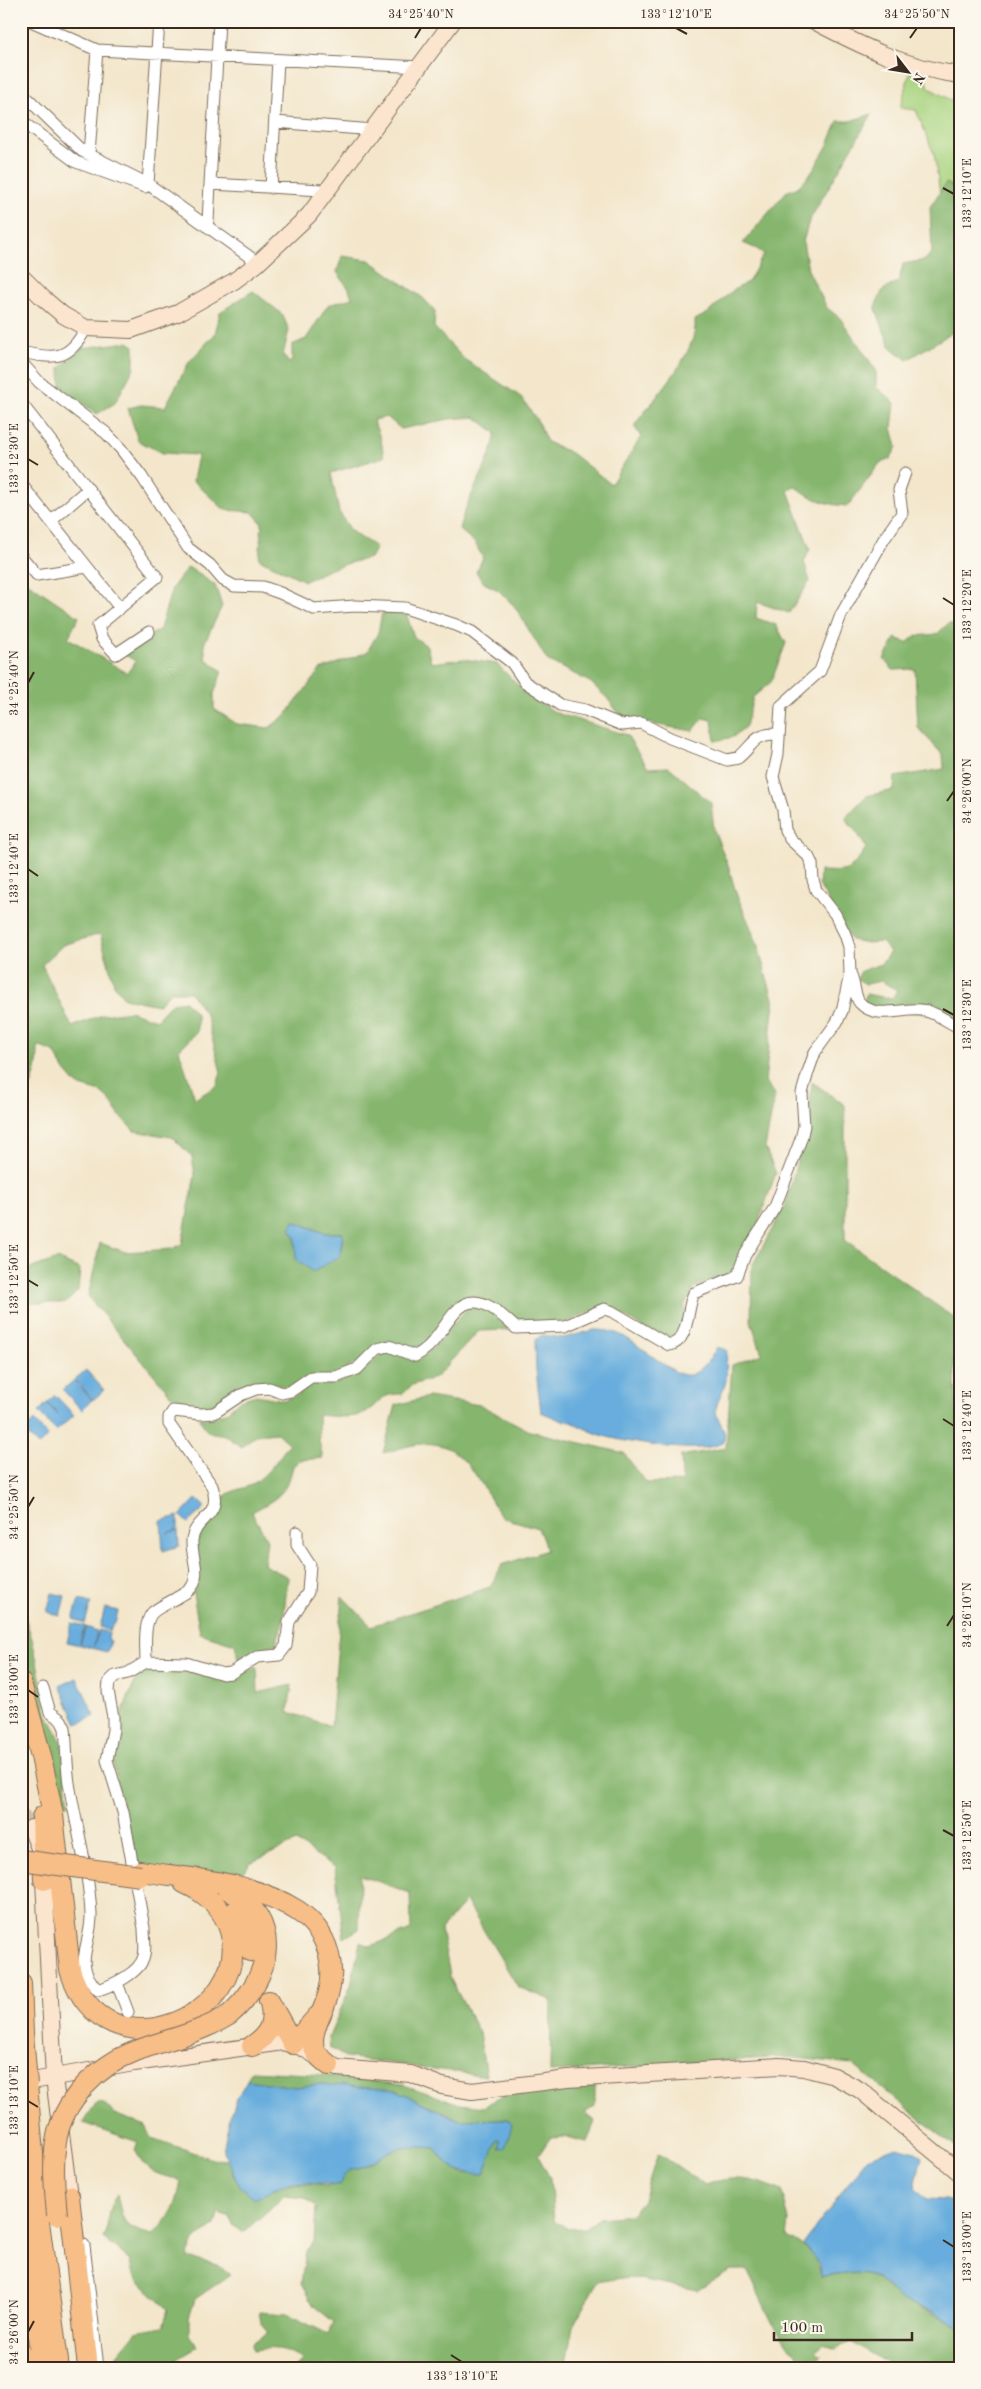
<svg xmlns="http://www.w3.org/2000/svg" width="981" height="2389" viewBox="0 0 981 2389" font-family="'Old Standard TT',serif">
  <rect width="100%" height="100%" fill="#fbf7ec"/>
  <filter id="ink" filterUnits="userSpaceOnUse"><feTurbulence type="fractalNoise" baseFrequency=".02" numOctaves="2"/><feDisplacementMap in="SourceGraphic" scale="10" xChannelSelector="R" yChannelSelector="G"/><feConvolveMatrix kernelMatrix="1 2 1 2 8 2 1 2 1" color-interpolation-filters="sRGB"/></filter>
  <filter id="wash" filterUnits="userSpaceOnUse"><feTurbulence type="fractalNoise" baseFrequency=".0096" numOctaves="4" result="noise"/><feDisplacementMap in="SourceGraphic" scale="20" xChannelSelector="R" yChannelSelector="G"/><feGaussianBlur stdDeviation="1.12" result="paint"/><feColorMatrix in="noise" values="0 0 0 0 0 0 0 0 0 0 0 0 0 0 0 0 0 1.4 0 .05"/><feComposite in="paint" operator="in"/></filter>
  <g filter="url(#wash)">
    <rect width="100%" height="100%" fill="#f3e6cb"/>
    <path fill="#a9d480" stroke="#727f4f" d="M910,72L925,76L929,88L960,105V191L947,183L940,193L934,154L916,110L900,108Z"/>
    <path fill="#86b66e" stroke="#607046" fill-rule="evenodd" d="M872,114L809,221L803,242L808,270L827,308L840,318L876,370V387L895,403L892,428L897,447L890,459L880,463L848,506C826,505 812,499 794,486L788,491L810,549L804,562L810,581L789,613L757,602L756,618L776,625L786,643L771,682L753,697L746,726L733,737L715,741L712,720L703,718L693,731L623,719L607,698L590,682L547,660L515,607L498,590L484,583L476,572L483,558L475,543L459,529C467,495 490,467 496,433L475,417L449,419L401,429L387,417L373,420L381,440L384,457L331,473L339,512L352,532L376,547L370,558C346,563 326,570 305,581L259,559L262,523L252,512L225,510L193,481L198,455L163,453L138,441L128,408L141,405L165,407L189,362L215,334L220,312L253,291L282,314L289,330L283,355L289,363L292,360V345L306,339L328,305L352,298L349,289L337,272L342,256L369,260L423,298L435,311L434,327L464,359L521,397L537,420L547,442L571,453L611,484L641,437L634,426C652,400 699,353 695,320L708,313L732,291L749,281L764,254L757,249L743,243L786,192L798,187L812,172L828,145L838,121H850Z
      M946,183L960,191V328L907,360L890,347L875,306L883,290L899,281L903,264L925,260L932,252L930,207Z
      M128,342L134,346V368L115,403L97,414L61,387L60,368L82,348Z
      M188,567L215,585L222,606L204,644L206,659L222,671L214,694V709L237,724L269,728L286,715L320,670L367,652L378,633L382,613H406L414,637L427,646L431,663L463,659L497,664L525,692L556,713L627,735L648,768L669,767L711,803L714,830L729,868L736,893L756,940L774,1002L765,1081L775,1096L765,1148L776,1173L756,1229L734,1272L695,1287L684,1306L686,1316L676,1341H665L606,1305L562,1324L518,1325L466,1298L442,1318L427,1342L412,1351L389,1343L343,1371L288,1387L263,1382L244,1389L211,1407H192L177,1402L88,1297L100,1243L125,1252L172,1249L182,1244L195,1175L192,1157L172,1137L134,1131L119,1115L109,1099L101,1092L77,1085L65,1071L54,1052L38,1046C38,1072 34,1082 21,1103V578L79,617L68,638L127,673L136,661L123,654L160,629L172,588ZM100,934L114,984L124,998L158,1005L171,992H190L206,1015L221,1072L217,1086L195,1099L179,1050L197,1032V1015L185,1001L172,1003L156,1020L130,1011L102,1015L72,1027L42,965L63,945ZM294,1221L324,1233H343L340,1256L296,1259Z
      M949,623L960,627V683L953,691L960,695V1026L938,1014L885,1010L864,1004L866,994L892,999L897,990L881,981L866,984L857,979L861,971L881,964L890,952L882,942L867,943L851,940L819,885L820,871C850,872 849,873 866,848L858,834L845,818L866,796L894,790L895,777L944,769L943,755L918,728L915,669L893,670L884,659L896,638L907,643L915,636L937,634Z
      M812,1082L845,1105V1240L960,1322V1341L954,1360L960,1468V2151L852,2064L787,2057L550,2072L551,2000L518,1987L466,1901L441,1929L451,1980L479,2033L486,2076L345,2057L330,2048L329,2037L351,1985L360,1942L371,1946L411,1930L410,1893L360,1875L359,1929L344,1938L335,1867L296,1842L250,1863L238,1881L140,1866C132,1836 110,1774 114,1746C117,1721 129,1695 139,1673L161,1666L232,1679L257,1666L258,1693L292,1685L288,1712L331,1726L342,1596L371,1626L490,1587L502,1565L547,1550L538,1528L501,1517C483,1488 463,1438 421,1444C408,1445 396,1450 383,1453L396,1405L428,1397L480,1405L530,1431L624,1453L646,1483L682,1482L681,1456L726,1448L732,1365L762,1354L751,1321L752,1266L786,1204L808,1119Z
      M57,1259L80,1269L78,1291L66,1303H21V1272Z
      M471,1306L487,1307L509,1330L479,1331L435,1378L412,1385L403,1394C377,1393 381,1405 362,1414C350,1419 331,1416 318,1415L319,1441L323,1458L300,1460L293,1466C287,1494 276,1499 252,1512L267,1540L264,1565L288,1577L283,1622L276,1644L248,1654L238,1660L235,1644L200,1633L193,1593C211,1567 189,1554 200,1535C204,1527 212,1521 217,1514C220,1508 220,1500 225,1496C234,1489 244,1489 253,1484C268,1474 279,1458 289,1444L277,1433L256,1435L241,1447L225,1435L208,1432L199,1419L212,1418L228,1411L240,1400L256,1395L284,1400L298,1395L308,1380C318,1379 323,1383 332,1383C351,1383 372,1361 387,1350L417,1361C440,1347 450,1322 471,1306Z
      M21,1605L33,1642L47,1713L62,1743L69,1806L59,1796L21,1650Z
      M251,2071L324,2075L404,2085L460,2104L484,2107C515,2084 558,2087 595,2086V2106L585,2113L595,2121L587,2142L567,2137L550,2138L538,2156L550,2178L554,2220L568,2229L586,2228L599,2218L632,2215L643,2200L658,2153L705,2185C733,2174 755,2179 782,2191L789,2221L787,2237C804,2245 819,2257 821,2277C836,2277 852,2270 867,2274C877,2276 881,2284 888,2289C911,2305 936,2313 960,2327V2368H896L851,2342L834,2349L823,2344L816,2352L822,2356L810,2364L790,2349L772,2322L747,2270H730L698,2290L628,2277L597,2282L573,2326L565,2368H295L302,2360C288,2348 272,2347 253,2350L252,2343L269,2332L261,2322L259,2312L287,2314L328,2334L334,2322L314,2306L301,2283L306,2252L314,2242L316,2206L305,2198L284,2196L244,2232L234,2226L228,2216L218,2213L215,2226L195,2239L187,2258L218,2265L230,2275L195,2299L189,2318V2335L198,2347L176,2360L187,2368H106L136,2332L163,2327L168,2309L133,2275L129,2259L103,2238C110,2223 108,2208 117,2194C123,2223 123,2227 152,2235C171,2220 177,2204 181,2180C156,2174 148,2174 135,2150L138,2142L83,2123L97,2102L104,2103L114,2114L146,2126L152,2138L213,2159L228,2160L234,2177L255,2198C282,2184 298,2180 328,2186L354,2167L367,2165L386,2153L406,2146L435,2148L443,2160L465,2174L486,2164L497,2139L500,2141L508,2119L459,2120L445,2112L322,2084L295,2087L247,2080Z"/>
    <path fill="#67addd" stroke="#516c7e" d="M294,1221L324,1233H343L340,1256L313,1272L296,1259L295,1236L290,1229Z
      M594,1330C604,1330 612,1331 621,1335C637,1342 676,1379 690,1375C703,1371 711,1357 717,1347L727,1350C726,1359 727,1375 726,1381C724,1390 717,1400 716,1410C716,1420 727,1429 724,1439C718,1459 614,1441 598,1434C588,1430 579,1426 570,1421L567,1420L565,1422L541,1412L536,1370L535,1340L542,1335L563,1338Z
      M86,1370L104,1390L93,1400L75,1379Z
      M74,1380L92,1400L82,1410L63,1390Z
      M55,1395L74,1415L56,1431L38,1412L47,1403L59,1416L47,1403Z
      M34,1421L48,1436L38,1446L24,1431Z
      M196,1499L205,1507L188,1523L180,1516Z
      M178,1516V1529L167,1533L178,1530L179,1546L163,1551L161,1521Z
      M52,1593L65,1596L60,1616L47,1612Z
      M79,1600L91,1603L85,1623L73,1619Z
      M105,1608L118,1611L115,1623H113L110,1631L100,1627Z
      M72,1623L85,1626L79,1645L67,1642Z
      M86,1627L97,1631L94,1646L99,1630L109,1633L108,1639L111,1641L107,1652L80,1645Z
      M77,1678L95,1716L77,1724L60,1686Z
      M247,2080L295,2087L322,2084L396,2090L459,2120L508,2119L512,2125L505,2148L499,2149L500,2141L497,2140L484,2174C460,2174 448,2168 435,2148C417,2147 402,2145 385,2154C380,2157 375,2162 369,2164C351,2173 351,2162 339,2185L306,2182L285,2184L255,2198L239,2186L223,2151L229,2121L238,2096Z
      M896,2147L916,2152L922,2157L915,2187L927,2199L946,2200L960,2205V2327L932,2311L899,2299L876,2277L867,2274L854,2273L821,2277L820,2265L803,2245L867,2158Z"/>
  </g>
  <g filter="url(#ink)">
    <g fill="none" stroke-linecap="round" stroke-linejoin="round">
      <path stroke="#cec0a8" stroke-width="16" stroke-dasharray="16 8" stroke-linecap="butt" d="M21,1815L31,1828"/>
      <g stroke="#7b6c5b" stroke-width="13">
        <path id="street" d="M31,21L97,50L420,67
          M21,92L82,151L148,184L254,260L257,264
          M21,121L76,162L145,187L148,184L159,21
          M275,122L373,130
          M89,154L97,50
          M210,184L322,190L326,194
          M271,188L278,60
          M206,226L208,221L219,21
          M21,352C55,359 69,361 86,328
          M21,362L39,382L106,433L121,449L142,477L188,548L210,565L223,580L234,586L263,587L280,593L314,609L355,606L405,608L456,625L472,632L512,663L525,682L560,705L585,710L622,725L641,723L670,738L727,760L738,758C753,746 754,733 777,734
          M21,403L157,577L98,626L102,639L116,654L149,632
          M21,484L120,608
          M51,521L88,489
          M21,556L37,575L87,567
          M850,974C855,982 854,997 860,1003C876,1020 901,1008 921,1010C934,1011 948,1022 960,1028
          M146,1662C146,1649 143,1624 152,1613C157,1608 168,1603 175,1599C182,1594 189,1593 193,1585C200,1570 191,1555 192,1540C195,1517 223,1517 212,1486L169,1424V1417L173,1411L201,1414L214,1413L241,1395L256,1389L269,1388L282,1393L291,1391L311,1377H336L357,1369L377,1349L389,1346L415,1356C425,1351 432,1344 438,1335C453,1316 463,1290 492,1308C500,1313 508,1321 516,1328L565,1326L604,1309L611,1311L669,1345C690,1342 686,1309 694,1293L737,1276L745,1255L775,1207L801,1139L804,1126L802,1093L808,1072L815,1052L837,1022L842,1011L850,974L849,947L845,934L835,914L816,890L813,880L812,864L808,856L790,839L785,830L783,810L773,777L778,754L781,706L820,671L841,615L884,539L902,513L899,490L905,473
          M43,1688L50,1712L61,1720L65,1728C67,1748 66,1769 70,1789C77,1830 89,1872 91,1914C92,1945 71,1963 98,1990C113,1985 140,1973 144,1956C146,1947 144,1937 144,1928L123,1812L107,1760L113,1730V1717L108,1691L109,1682L115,1676L128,1673L146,1662L186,1663L223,1674L231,1673L257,1657L279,1655L286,1646L289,1622L308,1592L310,1565L297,1545V1532
          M117,1983L128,2012
          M84,2245L98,2368"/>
      </g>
      <g stroke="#7b6c5b" stroke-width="18">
        <path id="secondary" d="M814,21C861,46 906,68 960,75
          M21,276L43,298L63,315L86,328L131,330L178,313L234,281L257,264L309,215L453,21
          M31,1828L41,1853L44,1880L54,2078L69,2196
          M21,2083L134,2063L283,2042L301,2047L337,2068L411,2074L442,2086L472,2091L568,2079L779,2066L804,2068L834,2076L860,2090L960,2173"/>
      </g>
      <g stroke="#7b6c5b" stroke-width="22">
        <path id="highway" d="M21,1683L41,1756L53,1815L70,1970C105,2083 254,2013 230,1931C223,1907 206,1893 184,1883
          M42,1817L44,1880
          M140,1871C192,1879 252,1881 298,1911C329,1932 339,1969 325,2004C320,2018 310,2033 314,2048C316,2055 323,2060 329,2065
          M227,1889C285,1919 272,1978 229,2015
          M234,1912L243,1929L251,1951
          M21,1983L23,2033
          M269,2001L293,2044L318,2016
          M252,2046C269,2035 275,2023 270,2003
          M27,2084L39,2222L59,2368
          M21,2191L42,2368
          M69,2196L88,2368
          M21,2354L24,2368"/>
      </g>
      <use href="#street" stroke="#fff" stroke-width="11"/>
      <use href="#secondary" stroke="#fce5cf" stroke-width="16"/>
      <use href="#highway" stroke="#f7be87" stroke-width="20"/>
      <g stroke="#7b6c5b" stroke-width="22" stroke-linecap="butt">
        <path id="highway-bridge" d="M21,1860L140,1876
          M23,2033L27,2084
          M57,2215C55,2191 52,2166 56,2142C62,2100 99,2065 136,2051C168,2039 200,2033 229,2015"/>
      </g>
      <use href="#highway-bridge" stroke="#f7be87" stroke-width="20"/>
    </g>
  </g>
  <path fill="none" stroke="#3b2a1e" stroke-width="2" d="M676,28L687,34M415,38L421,28M910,38L917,28M943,188L954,194M28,459L38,465M943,598L954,605M28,683L34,672M947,801L954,791M28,869L38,876M943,1009L954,1015M28,1280L38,1286M943,1419L954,1426M28,1507L34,1497M947,1626L954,1615M28,1690L38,1697M943,1830L954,1836M28,2101L38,2107M943,2240L954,2247M28,2332L34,2321M451,2355L462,2362"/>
  <rect width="981" height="2389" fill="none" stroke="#fbf7ec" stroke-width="55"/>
  <g transform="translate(908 72) rotate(121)" stroke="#fbf7ec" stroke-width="4" paint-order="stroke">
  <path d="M0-4L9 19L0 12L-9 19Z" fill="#3b2a1e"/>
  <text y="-8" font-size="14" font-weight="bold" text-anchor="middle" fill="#3b2a1e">N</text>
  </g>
  <path d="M774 2332v8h138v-8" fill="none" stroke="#3b2a1e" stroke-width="2.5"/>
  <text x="781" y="2332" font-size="15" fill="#3b2a1e" stroke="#fbf7ec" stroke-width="4" paint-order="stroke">100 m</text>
  <rect x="28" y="28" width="926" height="2334" fill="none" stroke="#3b2a1e" stroke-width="2"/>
  <g font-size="12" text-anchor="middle" fill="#3b2a1e">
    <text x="421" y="18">34°25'40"N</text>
    <text x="676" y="18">133°12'10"E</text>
    <text x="917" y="18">34°25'50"N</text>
    <text transform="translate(967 194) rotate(-90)" y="4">133°12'10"E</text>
    <text transform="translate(14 459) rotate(-90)" y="4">133°12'30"E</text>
    <text transform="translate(967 605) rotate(-90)" y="4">133°12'20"E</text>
    <text transform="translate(14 683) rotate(-90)" y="4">34°25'40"N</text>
    <text transform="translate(967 791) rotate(-90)" y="4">34°26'00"N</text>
    <text transform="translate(14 869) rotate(-90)" y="4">133°12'40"E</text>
    <text transform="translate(967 1015) rotate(-90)" y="4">133°12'30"E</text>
    <text transform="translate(14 1280) rotate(-90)" y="4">133°12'50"E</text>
    <text transform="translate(967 1426) rotate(-90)" y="4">133°12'40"E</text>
    <text transform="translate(14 1507) rotate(-90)" y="4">34°25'50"N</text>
    <text transform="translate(967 1615) rotate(-90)" y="4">34°26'10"N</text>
    <text transform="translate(14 1690) rotate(-90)" y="4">133°13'00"E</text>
    <text transform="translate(967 1836) rotate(-90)" y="4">133°12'50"E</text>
    <text transform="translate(14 2101) rotate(-90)" y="4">133°13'10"E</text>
    <text transform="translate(967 2247) rotate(-90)" y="4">133°13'00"E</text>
    <text transform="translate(14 2332) rotate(-90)" y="4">34°26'00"N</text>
    <text x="462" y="2380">133°13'10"E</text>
  </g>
</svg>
